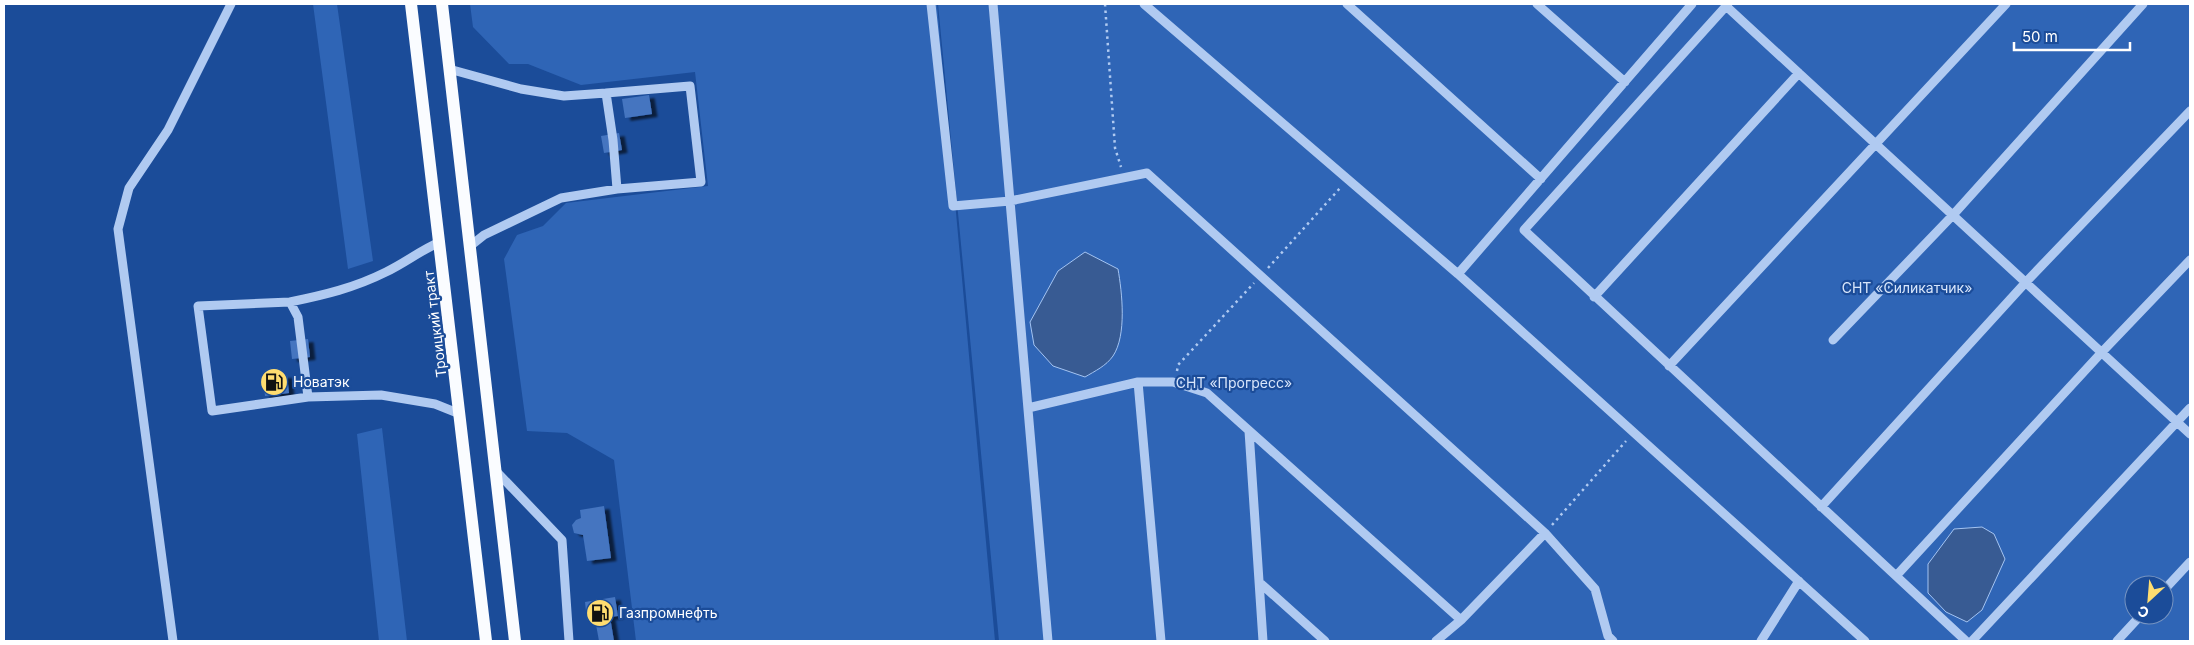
<svg xmlns="http://www.w3.org/2000/svg" width="2194" height="645" viewBox="0 0 2194 645" font-family="Inter,sans-serif">
  <defs>
    <filter id="shadow"><feDropShadow dx="5.5" dy="3" stdDeviation="1" flood-color="#0009"/></filter>
  </defs>
  <rect width="100%" height="100%" fill="#1b4c99"/>
  <path fill="#2f65b6" fill-rule="evenodd" d="M313,4H337L373,261L348,269Z
    M470,4H937L995,641H636L614,460L567,433L527,431L504,259L517,235L543,226L566,203L708,186L695,72L581,85L528,64H509L473,27Z
    M938,4H2190V641H999ZM2134,585H2164V615H2134Z
    M382,428L407,641H379L357,434Z"/>
  <path fill="#385b93" stroke="#a4c4f2" d="M1085,252L1118,269C1122,292 1127,335 1113,356C1106,366 1095,371 1085,377L1053,366L1034,345L1030,322L1058,271Z
    M1982,527L1994,534L2005,559L1982,610L1967,622L1946,612L1928,593V564L1954,529Z"/>
  <path fill="#4475c0" filter="url(#shadow)" d="M649,95L652,114L625,118L622,99Z
    M619,133L622,150L604,153L601,136Z
    M308,339L310,357L292,359L290,341Z
    M287,375L289,393L265,396L263,377Z
    M604,506L611,558L587,561L583,535L574,533L572,525L576,520L581,518L580,510Z
    M615,597L618,616L610,617L614,641H599L595,619L587,620L585,602Z"/>
  <g fill="none" stroke-linecap="round" stroke-linejoin="round">
    <path stroke="#b0caf1" stroke-width="2.5" stroke-dasharray="2.5 4" stroke-linecap="butt" d="M1105,4L1115,148L1121,167
      M1268,268L1341,187
      M1177,371L1178,365L1254,283
      M1552,525L1626,441"/>
    <path stroke="#b0caf1" stroke-width="9" d="M931,4L953,206L1010,201L1147,173L1545,533L1595,589L1608,636L1613,641
      M993,4L1048,641
      M1144,4L1458,274L1692,4
      M1347,4L1541,179
      M1537,4L1625,82
      M1728,4L1524,230L1966,641
      M1726,6L2190,434
      M449,69L521,89L564,96L606,93L613,140L617,189L561,198L484,235L469,247
      M606,93L690,86L701,182L617,189
      M440,242C421,250 405,263 386,272C354,288 324,295 290,302L298,317L308,397L381,395L435,404L460,414
      M1458,274L1865,641
      M1594,297L1799,73
      M290,302L198,306L212,411L308,397
      M1833,340L1953,215L2143,4
      M1669,366L2006,4
      M1138,382L1161,641
      M1028,408L1138,382H1173L1207,393L1461,620
      M1249,431L1263,641
      M495,470L562,540L569,641
      M1821,507L2026,282L2190,111
      M1896,576L2102,352L2190,260
      M1259,582L1325,641
      M2164,590L2190,562
      M173,641L118,229L129,188L168,130L231,4
      M1436,641L1461,620L1545,533
      M1761,641L1799,581
      M1972,641L2190,408
      M2117,641L2141,615"/>
    <path stroke="#fafcff" stroke-width="12" d="M411,4L486,641
      M442,4L515,641"/>
  </g>
  <defs>
    <g id="fuel-disc" transform="scale(1.4375)"><circle r="9.5" fill="#ffdd70" stroke="#1b4c99"/><path d="M-5.5-6h7V0h2V4h1.3V-2.5L3-4.5l.8-.8L6-3V5H2.5V1h-1V6h-7ZM-4.2-4.7v3.2H.2V-4.7Z" fill="#111"/></g>
  </defs>
  <g fill-rule="evenodd">
    <use href="#fuel-disc" x="274" y="382"/>
    <use href="#fuel-disc" x="600" y="613"/>
  </g>
  <g text-anchor="middle" stroke-width="4.5" stroke-linejoin="round" paint-order="stroke">
    <g font-size="14" fill="#d8e6fb" stroke="#1b4c99">
      <text x="1907" y="293">СНТ «Силикатчик»</text>
      <text x="1234" y="388">СНТ «Прогресс»</text>
    </g>
    <g font-size="14" fill="#fff" stroke="#1b4c99">
      <text transform="translate(435 324) rotate(-97)" y="5">Троицкий тракт</text>
    </g>
    <g font-size="14" fill="#fff" stroke="#1b4c99" text-anchor="start">
      <text x="293" y="387">Новатэк</text>
      <text x="619" y="618">Газпромнефть</text>
    </g>
  </g>
  <rect width="2194" height="645" fill="none" stroke="#ffffff" stroke-width="10"/>
  <g transform="translate(2149 600) rotate(206)"><circle r="24" fill="#1b4c99" stroke="#7694c2"/>
  <path d="M0-4L9 19L0 12L-9 19Z" fill="#ffdd70"/>
  <text y="-8" font-size="14" font-weight="bold" text-anchor="middle" fill="#ffffff">С</text>
  </g>
  <path d="M2014 42v8h116v-8" fill="none" stroke="#ffffff" stroke-width="2.5"/>
  <text x="2022" y="42" font-size="15" fill="#ffffff" stroke="#1b4c99" stroke-width="4" paint-order="stroke">50 m</text>
</svg>
